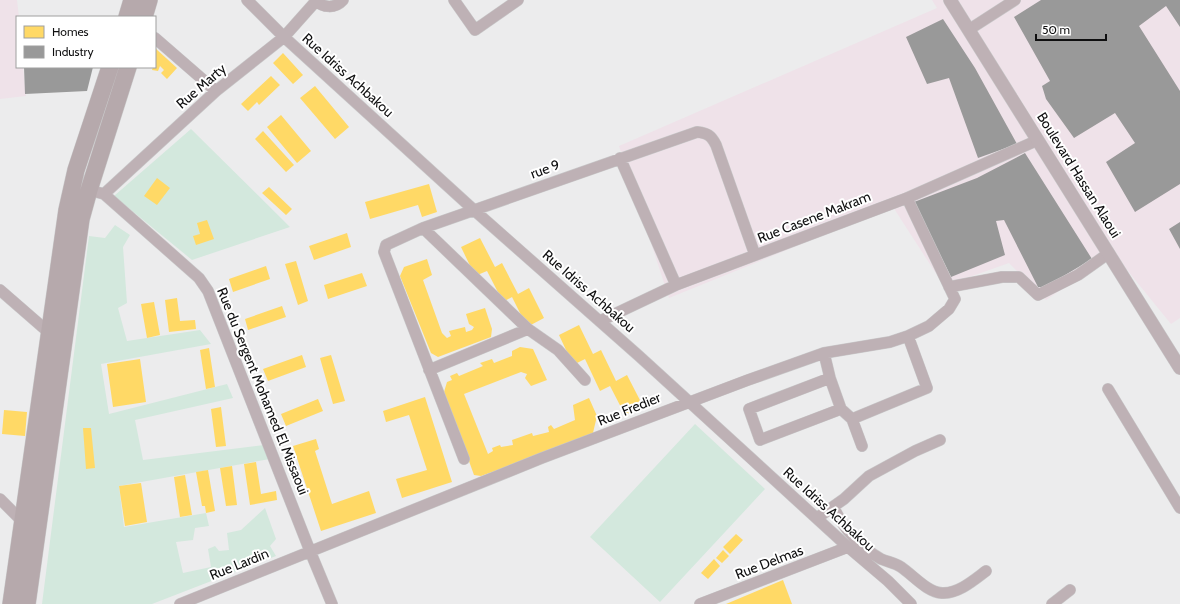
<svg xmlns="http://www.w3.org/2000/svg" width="1180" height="604" viewBox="0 0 1180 604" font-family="Cabin,sans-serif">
  <rect width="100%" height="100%" fill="#ececed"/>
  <path fill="#efe2e9" d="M0,0H17L19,17H17V67H23L26,96L0,99Z
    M932,0H1180V318L1171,324L1114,254L1046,300L1009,263L944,286L893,207L669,298L619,146L937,8Z"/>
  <path fill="#d3e8dd" d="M191,129L290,227L192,260L114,196Z
    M115,225L130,235L123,247L127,303L118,308L127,341L200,330L211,344L101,364L109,414L227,384L233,398L135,420L143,460L264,445L270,459L119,486L124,527L206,513L209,526L195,528L193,540L176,542L183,573L211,567L208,549L215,546L219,551L229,550L227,533L241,530L265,508L276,539L270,546L276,556L152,604H42L89,236L105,238Z
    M695,424L765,489L660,602L590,537Z"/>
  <path fill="#ffd966" d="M155,48L177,68L167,79L161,73L164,70L160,66L158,71L152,70L153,67H155Z
    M283,53L303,75L293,84L273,63Z
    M271,76L280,85L259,105L257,102L248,111L241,104Z
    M315,86L349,127L335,139L300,98Z
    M281,115L311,151L297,163L267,127Z
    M263,131L294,165L286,172L255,139Z
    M157,178L170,188L157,205L144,196Z
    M429,184L437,212L422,217L418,205L370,219L365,202Z
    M269,187L292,209L286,215L262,193Z
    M207,220L214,239L196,245L193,236L200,234L197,223Z
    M347,233L351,247L314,260L309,246Z
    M480,238L495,267L502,263L518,294L529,288L544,318L527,327L512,297L503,302L487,271L475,276L461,247Z
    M427,259L432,275L423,280L442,333L447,338L451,336L449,331L465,327L466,332L472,330L474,327L469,324L466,314L485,308L492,329L491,337L438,357L431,353L400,276L404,267Z
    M296,261L308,301L298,305L285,264Z
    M266,266L270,279L233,292L229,279Z
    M362,273L367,286L328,299L324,285Z
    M177,298L180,321L195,320L196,329L169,332L165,300Z
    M154,302L160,335L147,338L141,304Z
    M282,306L286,317L248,330L245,319Z
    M579,325L593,354L601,350L616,381L627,375L643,406L625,415L610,386L600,391L585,359L573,365L559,335Z
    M520,347L533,349L547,380L531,386L525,378L527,374L521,372L464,394L488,454L493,451L492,448L500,445L501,447L513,445L512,440L532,433L533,436L549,432L548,427L551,425L554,429L575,420L573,405L589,398L597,416L592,437L481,476L474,475L444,392L447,382L452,380L450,376L457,373L459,376L483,366L480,363L492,359L494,363L512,356V351Z
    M209,348L215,387L206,389L200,350Z
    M302,355L306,367L268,381L263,369Z
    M331,355L345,401L333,404L320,358Z
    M140,359L146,402L113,407L107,364Z
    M425,397L452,482L402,498L396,479L427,470L409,415L386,422L383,411Z
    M318,399L323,411L286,426L281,414Z
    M221,407L226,446L216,447L211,409Z
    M4,410L27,412L25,436L2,434Z
    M83,428H91L95,468L86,469Z
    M316,439L319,449L315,451L332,504L369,491L376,513L321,531L293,446Z
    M256,462L261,494L276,491L277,500L250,505L244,464Z
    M232,466L237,505L226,506L220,468Z
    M208,470L215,511L206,513L205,506H202L196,472Z
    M185,475L192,515L180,517L174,477Z
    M141,483L147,522L125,526L119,486Z
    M736,534L743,540L730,554L723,547Z
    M723,550L729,556L722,563L716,558Z
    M714,559L720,566L708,579L701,573Z
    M783,580L792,604H726Z"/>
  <path fill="#999" d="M1041,0H1180V27L1166,6L1139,26L1180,91V184L1135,212L1106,162L1135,143L1115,113L1074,138L1046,99L1042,86L1050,81L1014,17Z
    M943,19L975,68L1017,144L978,158L949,78L927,84L906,37Z
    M24,67H93L87,91L25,94Z
    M1025,153L1092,259L1045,287H1038L1004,220L996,221L1005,255L951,277L914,202L977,178Z
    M1180,222V249L1169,229Z"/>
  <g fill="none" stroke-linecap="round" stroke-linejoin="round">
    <g stroke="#c9c9ca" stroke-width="12">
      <path id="minor" d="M247,0L284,37L475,211L639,356L848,547L888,581L911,604
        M315,0C323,8 335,9 343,0
        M454,0L475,30L518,0
        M970,29L1015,0
        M155,38L216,91
        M620,158L676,285
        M89,190L104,194L199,278L208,291L310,551L332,604
        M104,194L216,91L284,37L316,1
        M423,228L528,329L558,350L585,380
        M949,287L1002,277H1019L1038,295L1078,275L1109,253
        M0,290L54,337
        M600,321L676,285L907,198L1038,140
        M824,353L830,378L841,409L852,419L862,446
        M429,370L528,329
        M830,378L749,409L760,440L841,409
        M1108,389L1180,508
        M852,419L927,388L908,336
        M464,459L384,252L386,245L423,228L697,132C707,133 711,135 716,145L755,255
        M0,499L23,522
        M834,508C843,528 861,548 881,559C888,562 895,563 901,567C914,576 927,592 942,593C958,594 974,580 986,571
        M817,518L844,499L869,476L915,451L940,440
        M180,604L542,458L748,380L824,353L890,342L908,336L929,326L949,309L955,299L907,198
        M700,604L848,547
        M1052,604L1070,590"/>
    </g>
    <g stroke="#c9c9ca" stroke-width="14">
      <path id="tertiary" d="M950,0L1180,368"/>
    </g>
    <g stroke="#c9c9ca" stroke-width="18">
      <path id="primary" d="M127,17L132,0
        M144,17L149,0
        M11,604L67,210L76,170L110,67
        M27,604L81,219L89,190L128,67"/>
    </g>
    <use href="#minor" stroke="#beb1b5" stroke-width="11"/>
    <use href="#tertiary" stroke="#beb1b5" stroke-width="13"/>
    <use href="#primary" stroke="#b6a9ac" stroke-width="17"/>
  </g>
  <g text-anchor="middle" stroke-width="4" stroke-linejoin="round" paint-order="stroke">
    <g font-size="14" fill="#0f0f10" stroke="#fff">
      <text transform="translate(348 75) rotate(42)" y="5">Rue Idriss Achbakou</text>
      <text transform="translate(201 86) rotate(-41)" y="5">Rue Marty</text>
      <text transform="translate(545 169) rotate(-20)" y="5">rue 9</text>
      <text transform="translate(1079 175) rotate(58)" y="5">Boulevard Hassan Alaoui</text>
      <text transform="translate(814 217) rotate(-21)" y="5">Rue Casene Makram</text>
      <text transform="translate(589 291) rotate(41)" y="5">Rue Idriss Achbakou</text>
      <text transform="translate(263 391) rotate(68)" y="5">Rue du Sergent Mohamed El Missaoui</text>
      <text transform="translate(629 409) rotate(-22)" y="5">Rue Fredier</text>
      <text transform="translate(829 509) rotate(42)" y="5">Rue Idriss Achbakou</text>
      <text transform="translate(769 562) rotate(-21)" y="5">Rue Delmas</text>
      <text transform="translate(239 564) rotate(-22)" y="5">Rue Lardin</text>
    </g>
  </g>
  <rect x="16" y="16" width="140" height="52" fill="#ffffff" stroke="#9f9f9f"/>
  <rect x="24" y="26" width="20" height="12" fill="#ffd966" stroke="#9f9f9f"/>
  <text x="52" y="36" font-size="12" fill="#0f0f10">Homes</text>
  <rect x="24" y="46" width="20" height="12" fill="#999999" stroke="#9f9f9f"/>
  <text x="52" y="56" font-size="12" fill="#0f0f10">Industry</text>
  <path d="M1036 34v6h70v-6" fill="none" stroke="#0f0f10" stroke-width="2"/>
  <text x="1042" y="34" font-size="12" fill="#0f0f10" stroke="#ffffff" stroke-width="3" paint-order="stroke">50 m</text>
</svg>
